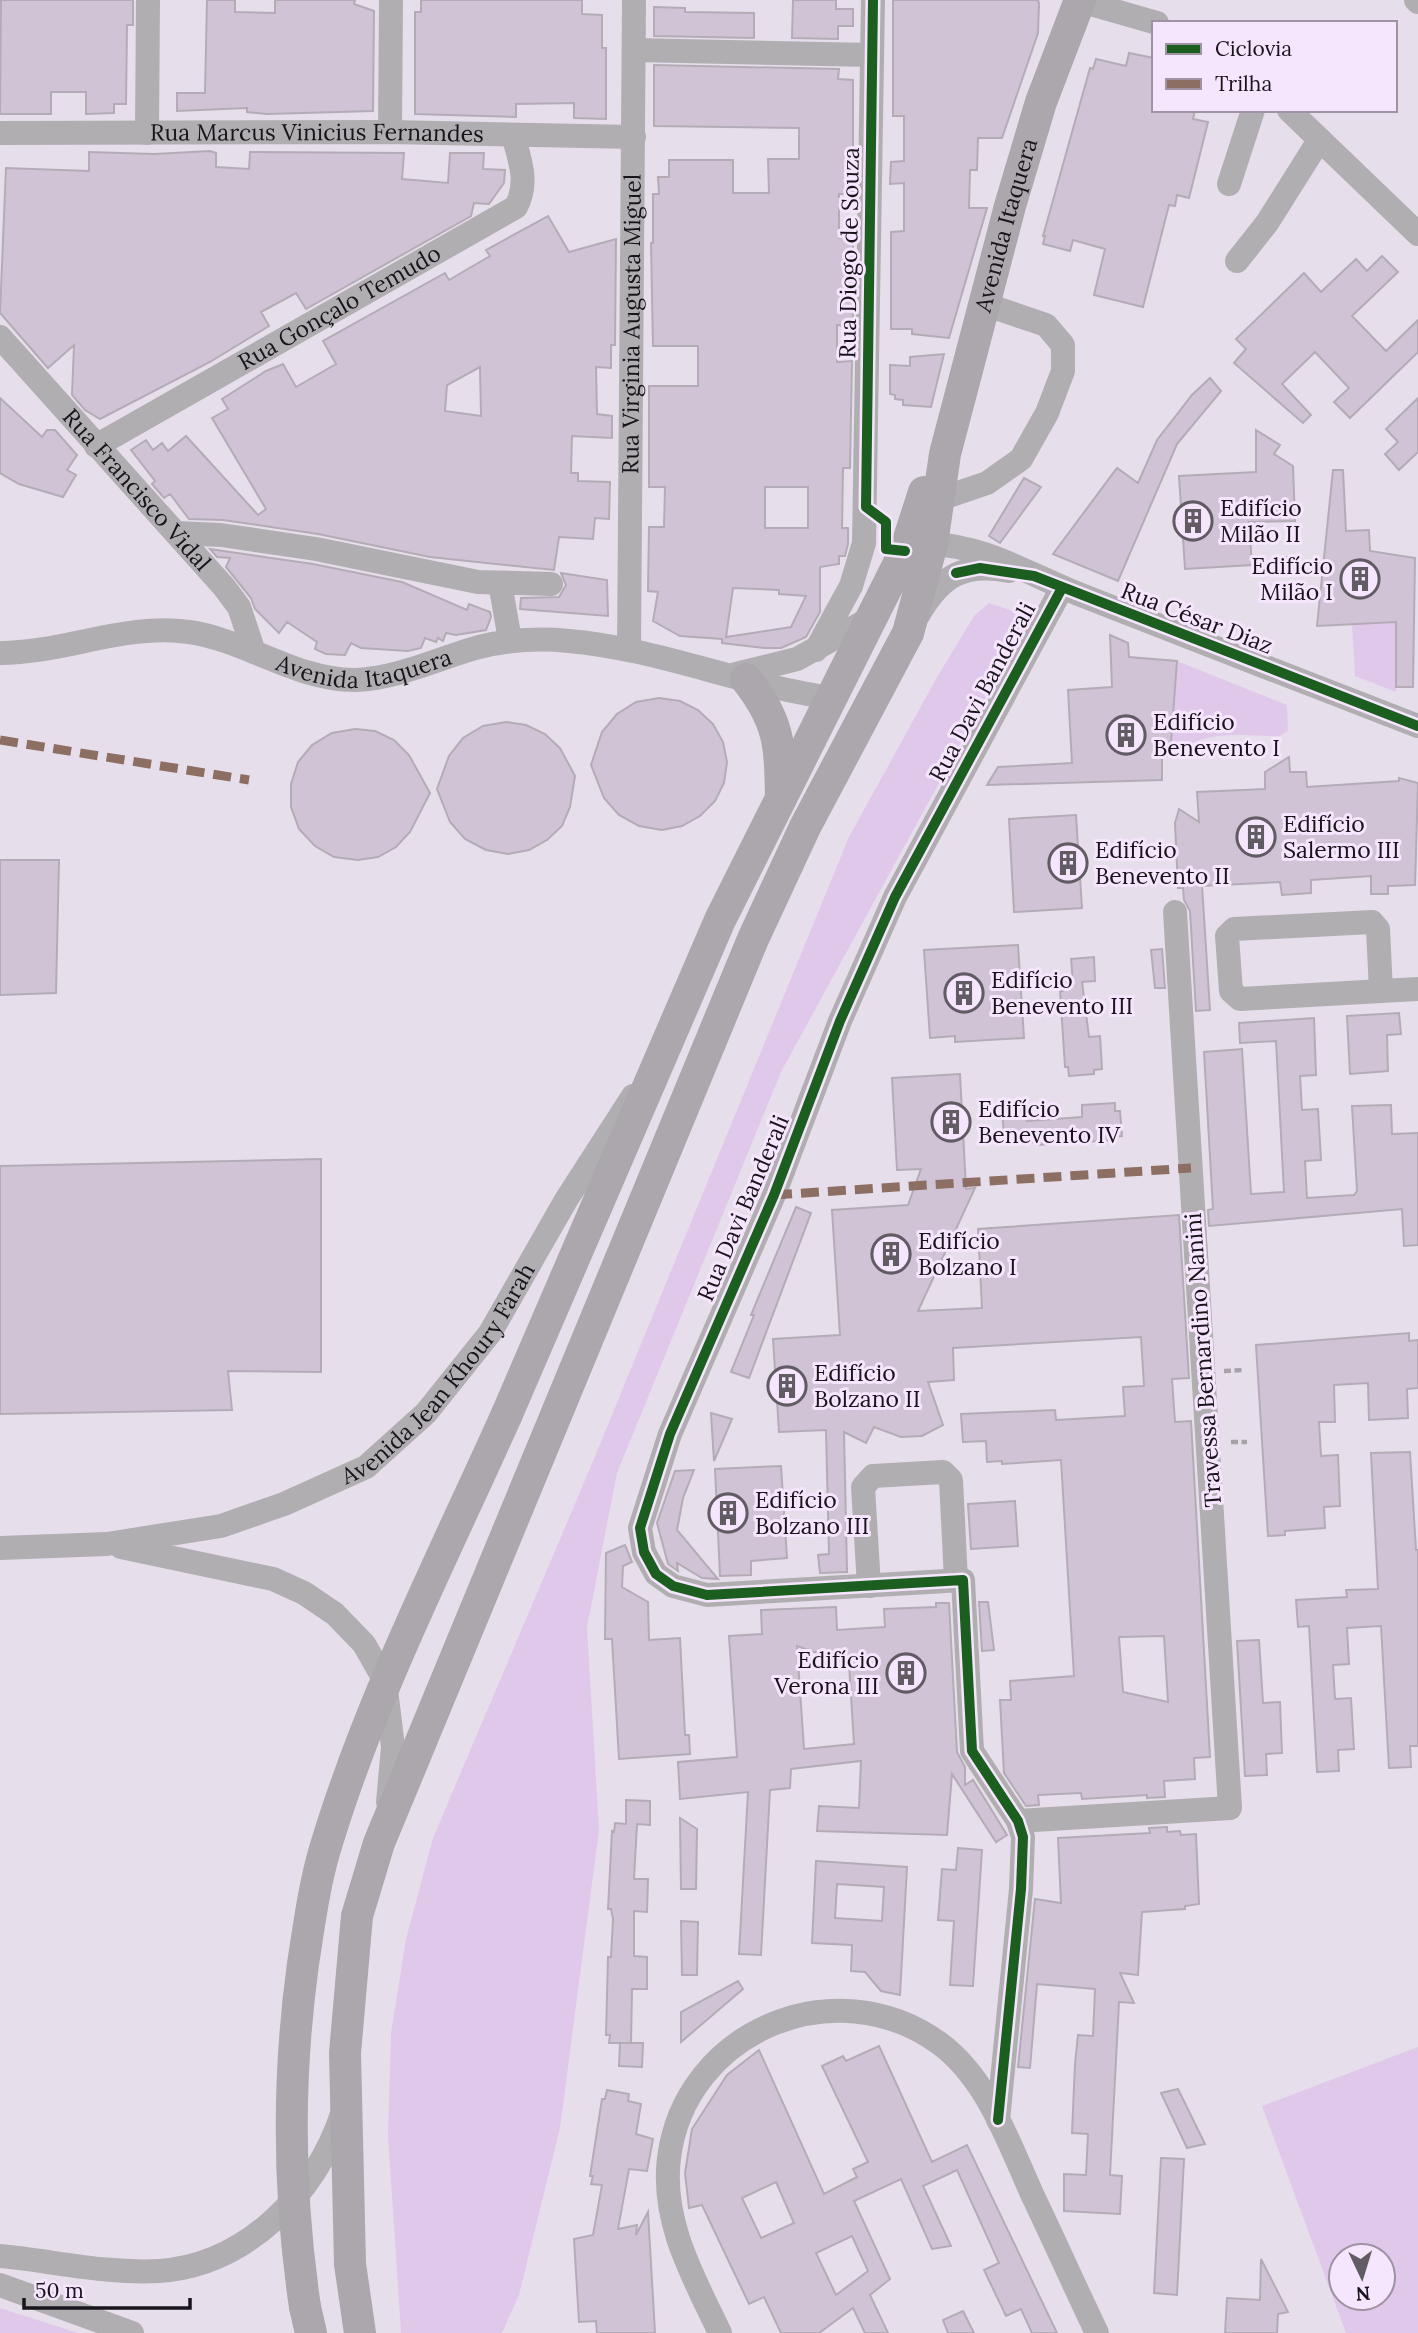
<svg xmlns="http://www.w3.org/2000/svg" width="1418" height="2333" viewBox="0 0 1418 2333" font-family="Lora,serif">
  <rect width="100%" height="100%" fill="#e7deeb"/>
  <path fill="#e0c8eb" fill-rule="evenodd" d="M989,603L1019,613L1021,633L781,1072L617,1473L587,1627L599,1830L560,2128L519,2295L502,2333H401L388,2136L391,2033L406,1939L433,1838L591,1466L849,837L936,679L974,616Z
    M1396,623V692L1355,676L1352,624Z
    M1177,661L1287,705L1288,731L1280,736C1235,736 1209,728 1170,756Z
    M1418,2047V2333H1346L1262,2106ZM1341,2256H1383V2298H1341Z
    M0,2308L78,2333H0Z"/>
  <path fill="#d0c3d6" stroke="#b3acb6" stroke-width="2" fill-rule="evenodd" d="M1,0H133V25H127L126,104H114V113L86,114V92H51V114H0Z
    M207,0H235V12L275,13V0H355L354,4L374,11L373,111L267,114L247,112V108L177,111V93H205Z
    M421,0H582V14L602,15V48H606V119L574,118V103L516,104V117L415,114V12H421Z
    M793,0H836V9H853V26H838V39L792,38Z
    M893,0H1038L1039,3L1038,33L1002,138H978L977,170H970L969,208H987L949,338L912,334V329H891V232L904,231V183L890,184L891,162L904,161V116H893Z
    M654,7L685,8V12L754,13V38L654,36Z
    M1129,53L1154,58V110H1195L1193,119L1208,122L1189,198L1177,195L1175,206L1169,205L1143,307L1094,295L1105,249L1073,240L1070,251L1043,244L1045,236H1043L1090,68L1093,69L1096,59L1126,66Z
    M654,65L839,69L838,79L853,80V194H839V238H853V327L837,325V362L852,361L850,468H843L842,528H848V544L845,556H839V564L820,567V612L806,637L781,648H765L722,643V639L680,636L653,621L658,592L648,591L649,527H664L665,487H649V386H698V346H653L651,243H653V194H659L658,177H669V160H733V193H769L768,159H799V128L654,126ZM765,487H808V528H765ZM733,588L779,590V594L806,596L791,627L726,637Z
    M210,151L216,153V167L249,169L250,152L404,153L402,179L448,183L450,153H484L483,169L505,170L504,183L489,204L474,203L471,216L306,309L296,293L261,312L269,326L210,362L100,419L85,410L72,395L74,345L48,368L0,313L6,168L89,171V152L154,154Z
    M548,216L569,252L616,239L615,345H611V368L596,367L597,414L612,416V438L572,436L571,473H578V481L610,482L609,519L595,518L593,539L559,537L554,570L430,557L318,534L223,520L189,519L170,494L164,498L152,484L155,481L131,450L146,440L153,450L162,443L168,451L186,436L258,515L266,509L212,418L228,409L222,399L266,371L283,364L296,387L336,364L323,341L445,273L449,280L490,256L486,250ZM480,367L481,416L445,411L447,385Z
    M1382,256L1398,272L1352,316L1386,351L1418,320V352L1350,418L1334,402L1349,388L1315,352L1282,384L1311,415L1303,423L1234,363L1246,349L1236,339L1304,273L1321,292L1356,259L1367,271Z
    M944,354L931,407L903,405V400L895,399V395L890,394V365L910,366V357Z
    M1210,378L1221,391L1177,444L1118,581L1053,554L1117,468L1138,483L1157,440L1192,395Z
    M0,398L42,437L47,430H55L77,455L67,470L76,475L63,497L19,484L0,473Z
    M1418,398V452L1399,470L1385,454L1398,442L1386,429Z
    M1256,430L1280,445L1274,454L1293,466L1295,521L1249,522L1252,565L1185,569L1179,476L1256,472Z
    M1333,470H1343L1346,531L1369,530L1370,551L1415,558L1413,687H1396V622L1317,626Z
    M1024,478L1041,487L1000,543L989,536Z
    M210,549L313,564L402,582L467,610L469,604L490,612L491,617L486,630L456,635L446,633L443,641L438,638L436,642L425,638L421,648L408,651L361,648L351,643L345,655L326,654L315,649L317,642L287,622L279,633L255,609L251,598L226,567L230,558L217,557Z
    M1278,557H1297V574L1278,575Z
    M561,573L607,580L608,616L520,609L521,598L559,597L566,585Z
    M1110,635L1128,643L1129,657L1177,661L1170,756L1162,755V780L987,785L998,767L1072,763L1068,690L1112,687Z
    M659,698L680,701L698,710L713,724L723,742L727,762L724,783L715,801L700,816L682,826L662,830L639,826L619,815L604,798L591,765L602,732L617,714L636,702Z
    M506,722L526,725L545,734L560,748L575,776L570,807L562,826L547,840L529,850L508,854L486,850L465,839L450,822L437,789L449,756L463,738L483,726Z
    M355,729L375,731L394,740L409,755L430,793L410,832L396,847L378,857L358,860L334,857L315,846L299,829L291,807V784L298,762L312,745L332,733Z
    M1289,757L1290,772H1306L1307,787L1399,781V778L1418,783L1415,885L1388,886V894H1371V876L1311,880V893L1282,895L1280,882L1202,886L1210,1010L1196,1011L1190,911L1184,900L1183,888H1178L1175,823L1179,809L1199,822L1197,792L1265,789V772Z
    M1076,815L1082,908L1014,912L1009,819Z
    M0,860H59L56,993L0,995Z
    M1018,945L1024,1038L955,1042V1036L930,1038L924,950Z
    M1162,949L1165,988H1155L1151,950Z
    M1094,957L1095,981L1082,982L1089,1037L1100,1036L1102,1069L1094,1070V1074L1069,1076L1068,1067H1065L1060,991H1063L1062,982H1073L1071,959Z
    M1399,1013L1401,1034L1387,1035L1388,1071L1350,1074L1347,1016Z
    M1314,1018L1316,1075L1300,1076L1302,1110L1318,1109L1321,1160L1305,1161L1307,1198L1354,1195L1357,1191L1352,1106L1391,1105L1392,1134L1418,1133V1245L1404,1246L1402,1209L1209,1226L1208,1210L1213,1209L1204,1052L1242,1049L1251,1194L1284,1192L1276,1041L1240,1043L1239,1023Z
    M960,1074L966,1189L975,1188L918,1311L982,1308L978,1229L1179,1215L1189,1378L1172,1379L1175,1422L1191,1421L1210,1757L1194,1758L1195,1779L1164,1781L1165,1797L1147,1798V1795L1082,1799L1081,1793L1038,1795L1039,1805L1026,1806L1004,1773L1000,1700H1011L1010,1681L1074,1676L1061,1460L1002,1464V1461L987,1462L986,1441L963,1442L961,1414L1055,1410L1056,1420L1125,1416L1123,1387L1144,1386L1141,1337L953,1348L954,1380L928,1382L943,1425L922,1436L901,1437L874,1427L866,1443L844,1432L847,1572L820,1573L818,1555L829,1554L826,1430L779,1432L773,1339L840,1335L832,1210L908,1205L921,1169L897,1170L892,1078ZM1164,1636L1168,1702L1123,1692L1119,1637Z
    M1115,1103V1111H1120L1122,1136L1112,1137L1113,1140L1036,1145V1142L1028,1143L1027,1132L1004,1134L1002,1112L1026,1110L1027,1121L1082,1117V1105Z
    M321,1159V1372L228,1371L232,1410L0,1414V1166Z
    M796,1207L811,1213L749,1378L731,1372L754,1315H751Z
    M1409,1333V1341L1418,1340V1388L1407,1389L1408,1418L1369,1420L1368,1383L1334,1385L1335,1422H1319L1321,1456L1338,1455L1340,1506L1324,1507L1325,1528L1285,1531V1535L1268,1536L1256,1345Z
    M711,1413L732,1419L714,1461Z
    M1410,1452L1416,1550H1418V1746H1410L1411,1767L1389,1768L1381,1626L1347,1628L1349,1664L1333,1665L1335,1699L1351,1698L1354,1749L1338,1750L1339,1771L1317,1772L1309,1626L1298,1627L1296,1600L1347,1597L1346,1590L1378,1589L1371,1453Z
    M781,1466L787,1558L751,1561V1575L720,1576L715,1469Z
    M694,1470L683,1498L677,1530L718,1579L702,1578L677,1563L678,1571L668,1564L657,1523L675,1471Z
    M1015,1501L1018,1546L971,1549L968,1504Z
    M625,1545L632,1562L623,1566L622,1587L648,1602L649,1640L680,1638L685,1735H689L690,1754L619,1759L612,1639H605L606,1553Z
    M979,1602H988L994,1650L982,1651Z
    M936,1603H949L957,1752L965,1767V1785L973,1780L1007,1835L996,1842L952,1774L947,1835L817,1831L819,1806L859,1808L861,1761L791,1769L790,1788L770,1790L761,1955L739,1954L748,1792L680,1799L678,1762L737,1757L729,1636L762,1634L761,1610L836,1607L837,1630L885,1627L884,1609L936,1607ZM797,1646L849,1664L854,1744L804,1749Z
    M1259,1640L1263,1703L1280,1702L1282,1753L1266,1754L1267,1775L1245,1776L1237,1641Z
    M626,1800L650,1801V1825L637,1824L634,1879H648L647,1912L634,1911V1956L647,1957V1989H632L631,2043H609L610,2035H606L608,1957H611L613,1919L611,1909H608L612,1831L614,1832L615,1823L626,1824Z
    M680,1818L697,1829L696,1889H681Z
    M1167,1827V1832L1180,1831L1181,1835L1196,1834L1199,1904L1185,1906V1909L1142,1912L1138,1975L1120,1973L1134,2003L1119,2002L1110,2175L1122,2176L1120,2214L1064,2211V2174L1086,2175L1088,2134L1072,2133L1075,2064L1078,2035L1093,2036L1095,1989L1037,1984L1030,2068L1018,2067L1035,1899L1061,1903L1058,1838L1150,1833L1149,1828Z
    M958,1848L982,1850L973,1986L950,1985L954,1921L938,1920L942,1869L956,1870Z
    M816,1861L907,1867L900,1995L881,1991L865,1972L851,1971L852,1945L812,1943ZM837,1884L884,1887L882,1921L835,1918Z
    M681,1921L698,1922L697,1975H682Z
    M738,1981L743,1989L681,2042V2012Z
    M620,2043H643L642,2067L619,2066Z
    M879,2046L932,2162L967,2145L1057,2333H1032L1021,2309L1006,2316L984,2270L999,2263L957,2170L923,2186L951,2246L932,2249L901,2179L854,2201L890,2279L870,2295L888,2333H865L853,2308L819,2333H781L764,2297L749,2304L702,2205L689,2208L685,2173L692,2129L727,2075L759,2050L824,2194L857,2177L853,2169L868,2162L822,2066L843,2056L846,2061ZM776,2182L794,2223L761,2238L742,2198ZM852,2236L868,2271L836,2295L816,2253Z
    M1178,2089L1205,2144L1187,2148L1161,2093Z
    M607,2090L629,2094L628,2101L641,2104L636,2134L653,2139L647,2171L629,2169L618,2229L637,2225L636,2235L648,2212L655,2333H597L596,2321L579,2322L574,2239L593,2235L602,2185L591,2184L593,2176H590L602,2099H605Z
    M1161,2158L1184,2159L1177,2295L1154,2293Z
    M1261,2259L1288,2312L1278,2314L1277,2333H1225L1227,2298L1260,2300Z
    M963,2311L974,2333H948L943,2320Z"/>
  <g fill="none" stroke-linecap="round" stroke-linejoin="round">
    <path stroke="#a6a2a8" stroke-width="4.5" stroke-dasharray="7 3.5" stroke-linecap="butt" d="M1224,1371L1244,1370
      M1231,1442H1247"/>
    <g stroke="#b1aeb2" stroke-width="24">
      <path d="M1416,0L1418,2"/>
      <path d="M1080,1L1157,23"/>
      <path d="M634,50L872,55"/>
      <path d="M1289,110L1418,234"/>
      <path d="M390,132L391,0"/>
      <path id="s1" d="M0,133L390,132L634,137"/>
      <path d="M147,133L148,0"/>
      <path d="M1229,184L1253,110"/>
      <path d="M1237,261L1267,223L1318,142"/>
      <path id="s2" d="M0,337L224,587L239,607L254,652"/>
      <path id="s3" d="M96,446L516,207C529,182 520,161 513,135"/>
      <path d="M940,499L987,483L1021,459L1047,413L1063,371V345L1046,325L984,304"/>
      <path d="M176,533L221,535L316,549L478,582L551,584"/>
      <path d="M932,544C986,546 1032,576 1081,595C1193,639 1306,683 1418,726"/>
      <path d="M500,583L510,640"/>
      <path d="M919,614C941,576 964,562 1009,571"/>
      <path id="s4" d="M629,648L634,0"/>
      <path d="M816,650L851,586L864,543L873,0"/>
      <path id="s5" d="M0,653C64,653 124,623 189,632C246,640 297,681 356,680C399,678 439,658 479,647C508,640 539,638 569,641C660,649 743,686 833,698"/>
      <path d="M736,674L797,659L869,619"/>
      <path d="M1381,991L1378,929L1372,922L1234,929L1227,936L1231,991L1240,999L1418,989"/>
      <path d="M121,1547L273,1579L304,1593L335,1614L364,1644L385,1681L393,1747L388,1802"/>
      <path id="s6" d="M0,1548L107,1544L221,1526L284,1504L366,1467L426,1413L490,1333L566,1200L633,1096"/>
      <path d="M869,1586L863,1487L873,1476L943,1472L951,1480L956,1580"/>
      <path d="M1018,1821L1230,1808L1175,912"/>
      <path d="M998,2120L1021,1889L1023,1837L1018,1821L972,1751L963,1580L707,1595L673,1586L656,1574L644,1552L640,1528L670,1434L774,1195L840,1021L895,897L1062,588"/>
      <path d="M0,2256C53,2261 106,2274 159,2271C247,2265 316,2193 342,2114"/>
      <path d="M0,2285L132,2333"/>
      <path d="M720,2333C694,2278 661,2222 669,2158C685,2031 835,1968 939,2043C987,2078 1008,2141 1032,2194C1054,2240 1075,2287 1097,2333"/>
    </g>
    <g stroke="#aba7ad" stroke-width="32">
      <path d="M746,679C780,722 780,745 781,798"/>
      <path d="M507,1414L720,920L905,551L924,492"/>
      <path d="M305,2307L311,2333"/>
      <path id="s7" d="M360,2333L350,2264L345,2053L357,1916L379,1843L753,939L805,827L908,633L932,544L945,454L1010,206L1041,102L1080,0"/>
    </g>
    <path stroke="#aba7ad" stroke-width="32" d="M305,2307C288,2192 287,2080 303,1964C309,1926 314,1886 325,1849C370,1699 443,1557 507,1414"/>
    <path stroke="#8d6e63" stroke-width="9" stroke-dasharray="18 9" stroke-linecap="butt" d="M0,740L249,780
      M774,1195L1191,1168"/>
    <g stroke="#f6e6fd" stroke-width="15">
      <path id="cycleway" d="M873,0L866,507L886,522V549L905,551
        M956,573L980,568L1034,576L1418,726
        M998,2120L1021,1889L1023,1837L1018,1821L972,1751L963,1580L707,1595L673,1586L656,1574L644,1552L640,1528L670,1434L774,1195L840,1021L895,897L1062,588"/>
    </g>
    <use href="#cycleway" stroke="#1b5e20" stroke-width="10"/>
  </g>
  <defs>
    <g id="building-ring" transform="scale(2.0125)"><circle r="9.5" fill="#f6e6fd" stroke="#615b64" stroke-width="1.5"/><path d="M-4-6H4V6H1V3H-1V6H-4ZM-2.5-4.3h1.7v1.8h-1.7ZM.8-4.3h1.7v1.8H.8ZM-2.5-1h1.7V.8h-1.7ZM.8-1h1.7V.8H.8Z" fill="#615b64"/></g>
  </defs>
  <g fill-rule="evenodd">
    <use href="#building-ring" x="1193" y="521"/>
    <use href="#building-ring" x="1360" y="579"/>
    <use href="#building-ring" x="1126" y="735"/>
    <use href="#building-ring" x="1256" y="837"/>
    <use href="#building-ring" x="1068" y="863"/>
    <use href="#building-ring" x="964" y="993"/>
    <use href="#building-ring" x="951" y="1122"/>
    <use href="#building-ring" x="891" y="1254"/>
    <use href="#building-ring" x="787" y="1386"/>
    <use href="#building-ring" x="728" y="1513"/>
    <use href="#building-ring" x="906" y="1673"/>
  </g>
  <g text-anchor="middle" stroke-width="6" stroke-linejoin="round" paint-order="stroke">
    <g font-size="23" fill="#19141c" stroke="#f6e6fd">
      <text dy="8" stroke="none"><textPath href="#s1" startOffset="317">Rua Marcus Vinicius Fernandes</textPath></text>
      <text dy="8" stroke="none"><textPath href="#s7" startOffset="2236">Avenida Itaquera</textPath></text>
      <text transform="translate(849 253) rotate(-89)" y="8">Rua Diogo de Souza</text>
      <text dy="8" stroke="none"><textPath href="#s3" startOffset="280">Rua Gonçalo Temudo</textPath></text>
      <text dy="8" stroke="none"><textPath href="#s4" startOffset="324">Rua Virginia Augusta Miguel</textPath></text>
      <text dy="8" stroke="none"><textPath href="#s2" startOffset="205">Rua Francisco Vidal</textPath></text>
      <text transform="translate(1197 618) rotate(21)" y="8">Rua César Diaz</text>
      <text dy="8" stroke="none"><textPath href="#s5" startOffset="374">Avenida Itaquera</textPath></text>
      <text transform="translate(982 692) rotate(-62)" y="8">Rua Davi Banderali</text>
      <text transform="translate(743 1208) rotate(-67)" y="8">Rua Davi Banderali</text>
      <text transform="translate(1203 1360) rotate(-94)" y="8">Travessa Bernardino Nanini</text>
      <text dy="8" stroke="none"><textPath href="#s6" startOffset="497">Avenida Jean Khoury Farah</textPath></text>
    </g>
    <g font-size="23" fill="#19141c" stroke="#f6e6fd" text-anchor="start">
      <text x="1220" y="516">Edifício<tspan x="1220" dy="26">Milão II</tspan></text>
      <text x="1333" y="574" text-anchor="end">Edifício<tspan x="1333" dy="26">Milão I</tspan></text>
      <text x="1153" y="730">Edifício<tspan x="1153" dy="26">Benevento I</tspan></text>
      <text x="1283" y="832">Edifício<tspan x="1283" dy="26">Salermo III</tspan></text>
      <text x="1095" y="858">Edifício<tspan x="1095" dy="26">Benevento II</tspan></text>
      <text x="991" y="988">Edifício<tspan x="991" dy="26">Benevento III</tspan></text>
      <text x="978" y="1117">Edifício<tspan x="978" dy="26">Benevento IV</tspan></text>
      <text x="918" y="1249">Edifício<tspan x="918" dy="26">Bolzano I</tspan></text>
      <text x="814" y="1381">Edifício<tspan x="814" dy="26">Bolzano II</tspan></text>
      <text x="755" y="1508">Edifício<tspan x="755" dy="26">Bolzano III</tspan></text>
      <text x="879" y="1668" text-anchor="end">Edifício<tspan x="879" dy="26">Verona III</tspan></text>
    </g>
  </g>
  <rect x="1152" y="21" width="245" height="91" fill="#f6e6fd" stroke="#9e92a3" stroke-width="2"/>
  <rect x="1166" y="44" width="35" height="10" fill="#1b5e20" stroke="#9e92a3" stroke-width="2"/>
  <text x="1215" y="56" font-size="21" fill="#19141c">Ciclovia</text>
  <rect x="1166" y="79" width="35" height="10" fill="#8d6e63" stroke="#9e92a3" stroke-width="2"/>
  <text x="1215" y="91" font-size="21" fill="#19141c">Trilha</text>
  <g transform="translate(1362 2277) rotate(176)"><circle r="33" fill="#f6e6fd" stroke="#9e92a3" stroke-width="2"/>
  <path d="M0-5L12 26L0 18L-12 26Z" fill="#615b64"/>
  <text y="-10" font-size="19" font-weight="bold" text-anchor="middle" fill="#19141c">N</text>
  </g>
  <path d="M24 2298v10h166v-10" fill="none" stroke="#19141c" stroke-width="3.5"/>
  <text x="35" y="2298" font-size="21" fill="#19141c" stroke="#f6e6fd" stroke-width="5" paint-order="stroke">50 m</text>
</svg>
